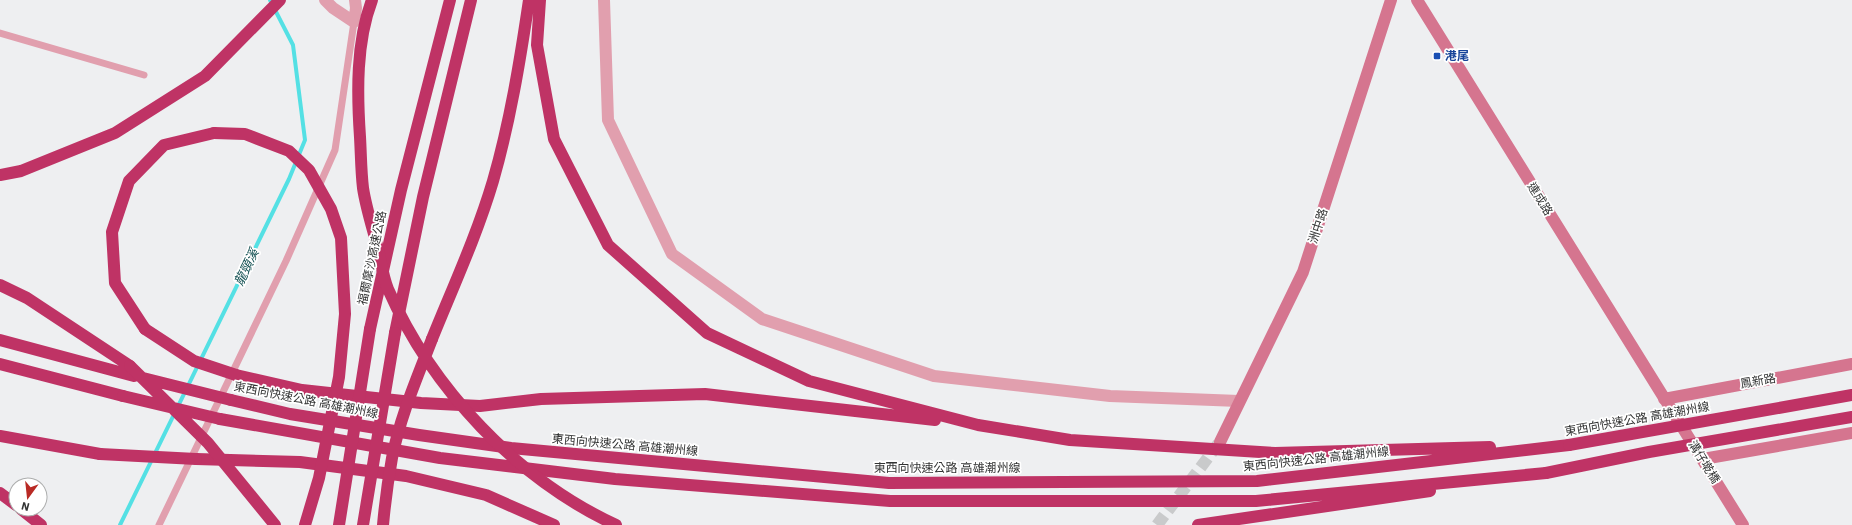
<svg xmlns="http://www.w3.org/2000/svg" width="1852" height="525" viewBox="0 0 1852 525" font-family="'IBM Plex Sans','Noto Sans TC',sans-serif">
  <rect width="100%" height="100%" fill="#eeeff1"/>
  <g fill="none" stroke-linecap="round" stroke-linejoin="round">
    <path stroke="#54e0e4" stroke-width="4" d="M120,525L289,179L305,140L293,45L270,0"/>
    <path stroke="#c9cacb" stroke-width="12" stroke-dasharray="12 6" stroke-linecap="butt" d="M1157,525L1219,443"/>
    <path stroke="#e19fae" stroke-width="7" d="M0,33L144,75
      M159,525L286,261L335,150L354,22"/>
    <path stroke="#e19fae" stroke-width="12" d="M325,0L333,8L354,22L356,8L355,0
      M604,0L608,120L672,254L762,319L934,376L1110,396L1239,401"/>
    <path stroke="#d5758f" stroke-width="12" d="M1417,0L1743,525
      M1664,399L1852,364
      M1220,442L1303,272L1391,0
      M1703,459L1852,433"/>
    <path stroke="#bf3365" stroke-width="12" d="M540,0L537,45L554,139L608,245L707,333L809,381L978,425L1070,440L1275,453L1490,447
      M0,175L21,171L115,133L205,76L280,0
      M0,285L27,298L130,366
      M145,329L115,283L112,232L129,181L164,145L214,133
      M370,329L401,190L450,0
      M395,333L423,197L471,0
      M432,339C453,287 477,235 493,181C510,122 520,61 529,0
      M0,340L134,376
      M0,364L123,396
      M236,375L302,390L421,403L480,406L541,399L705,394L935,420
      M231,400L290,414L419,435L511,448L889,483L1257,481L1569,445
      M220,419L440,458L615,479L890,501H1256L1546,473
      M0,436L100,454
      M196,459L300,462L406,476L486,495L554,525
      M0,493L16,505
      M21,509L41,525
      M1198,525L1430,491"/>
    <path stroke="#bf3365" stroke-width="12" d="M372,0C356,42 357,93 360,137C361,154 361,171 363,188C366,208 373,229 378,249C381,262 383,277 388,289C432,389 517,479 616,525
      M214,133L245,134L289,151L309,170L331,209L341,238L345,314L339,377L319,478L305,525
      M145,329L194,361L236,375
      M130,366L208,443L275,525
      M143,378L231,400
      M123,396L220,419
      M1569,445L1852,395
      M100,454L196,459
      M1546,473L1649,452L1852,417
      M339,525L370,329
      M363,525L395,333
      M383,525C385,503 388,480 392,458C400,417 417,378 432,339"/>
  </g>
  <rect fill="#1a4fb4" stroke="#fff" stroke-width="1.5" x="1433" y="52" width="8" height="8" rx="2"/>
  <g text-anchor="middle" stroke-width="3.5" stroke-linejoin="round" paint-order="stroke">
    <g font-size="12" font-weight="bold" fill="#164399" stroke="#fff" text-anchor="start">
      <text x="1445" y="60">港尾</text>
    </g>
    <g font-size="12" fill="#333434" stroke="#fff">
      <text transform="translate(1540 199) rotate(58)" y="4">連成路</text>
      <text transform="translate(1318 226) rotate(-72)" y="4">洲中路</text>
      <text transform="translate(372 258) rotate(-78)" y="4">福爾摩沙高速公路</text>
      <text transform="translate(1758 381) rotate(-10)" y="4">鳳新路</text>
      <text transform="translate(306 400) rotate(11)" y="4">東西向快速公路 高雄潮州線</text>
      <text transform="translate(1637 419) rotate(-10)" y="4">東西向快速公路 高雄潮州線</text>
      <text transform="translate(625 445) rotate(5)" y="4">東西向快速公路 高雄潮州線</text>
      <text transform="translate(1316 459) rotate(-6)" y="4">東西向快速公路 高雄潮州線</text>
      <text transform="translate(1704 462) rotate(58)" y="4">溝仔墘橋</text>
      <text x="947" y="472">東西向快速公路 高雄潮州線</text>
    </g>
    <g font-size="13" font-style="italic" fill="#0e4d4f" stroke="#fff">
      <text transform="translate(246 267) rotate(-64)" y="5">龍頸溪</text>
    </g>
  </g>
  <g transform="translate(28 497) rotate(195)"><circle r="19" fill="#ffffff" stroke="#adaeae"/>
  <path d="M0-3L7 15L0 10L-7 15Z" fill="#b92a25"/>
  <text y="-6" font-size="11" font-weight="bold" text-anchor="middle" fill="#333434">N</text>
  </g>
</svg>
